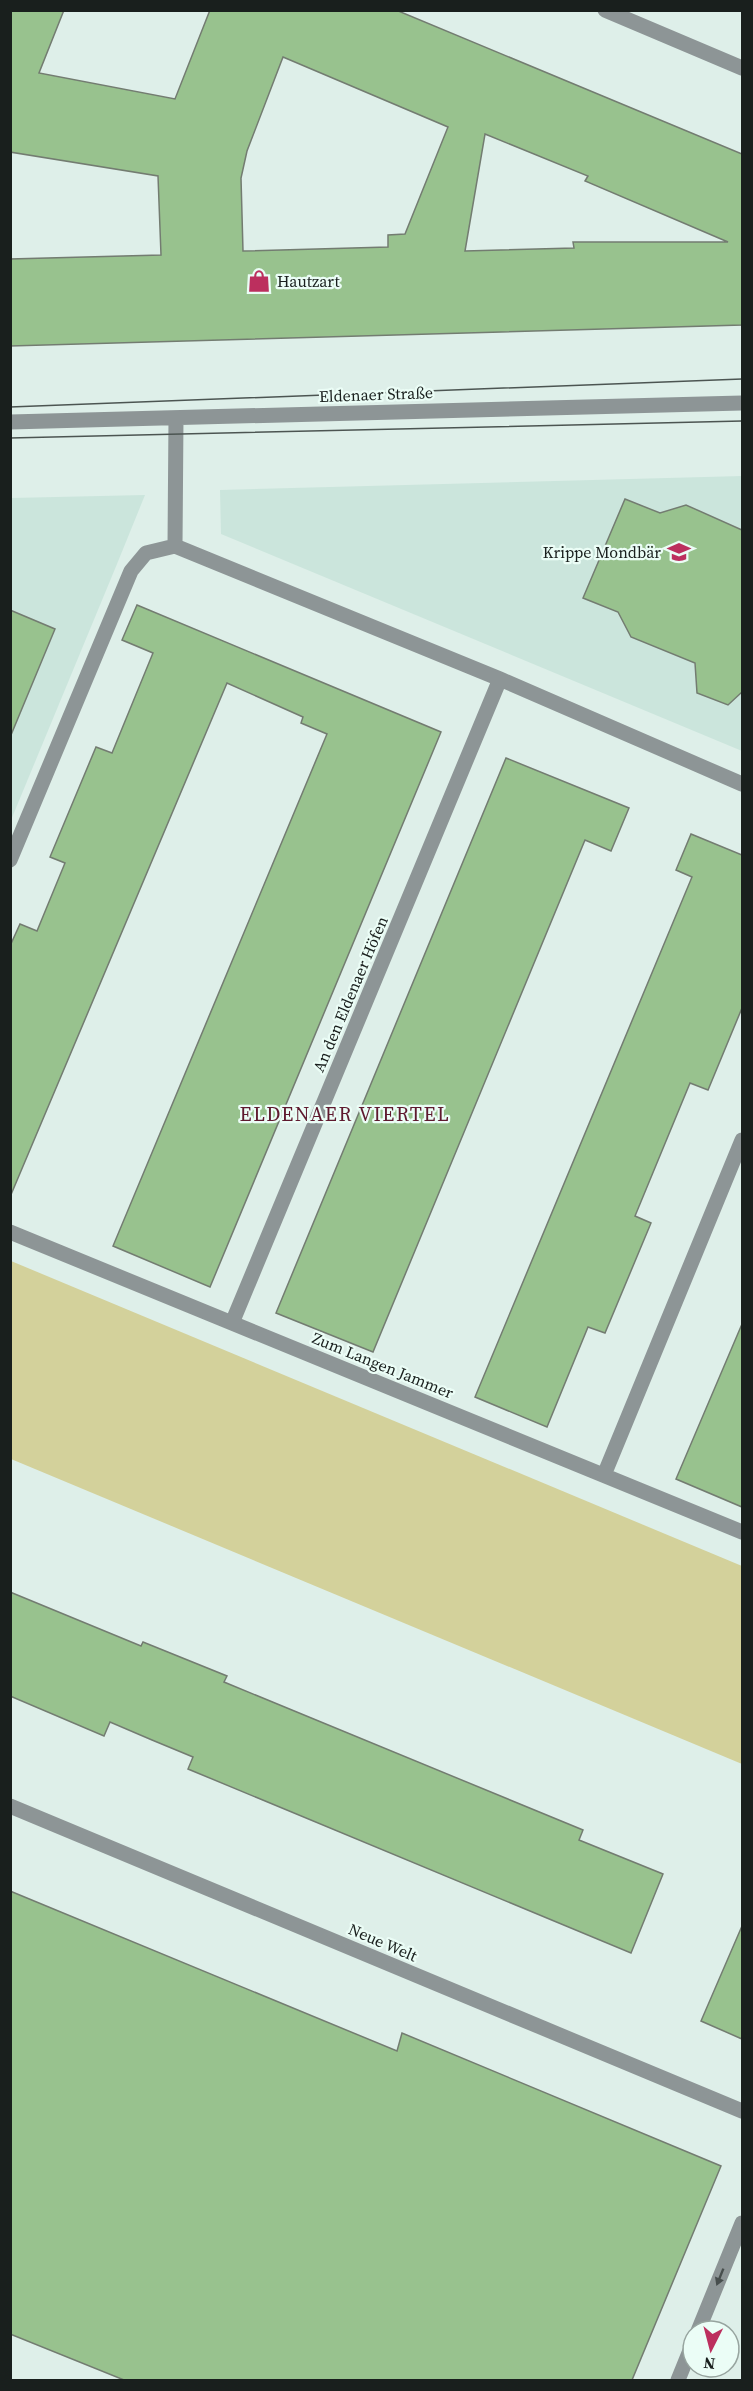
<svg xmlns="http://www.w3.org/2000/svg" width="753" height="2391" viewBox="0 0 753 2391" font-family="'Source Serif 4',serif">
  <rect width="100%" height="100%" fill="#deefe9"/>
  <path fill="#cbe5dc" d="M742,476V751L221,534L220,490Z
    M145,495L117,564L11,820V498Z"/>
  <path fill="#d3d19b" d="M11,1261L742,1566V1764L11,1459Z"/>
  <path fill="#98c28e" stroke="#737c71" stroke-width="1.5" fill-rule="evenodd" d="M10,10H64L39,73L175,99L210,10H396L742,154V325L10,346V259L161,255L158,176L10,152ZM283,57L448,127L405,234L388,235V247L243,251L241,178L247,151ZM485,134L588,176L585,181L728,242H573L574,248L465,251Z
    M625,499L660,513L686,505L742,530V692L728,705L697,693L695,663L631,637L618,612L583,598Z
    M137,605L441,732L210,1287L113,1246L327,734L301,723L303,717L227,683L10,1197V946L20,924L37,931L65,863L50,857L96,747L112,753L153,653L122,640Z
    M10,610L55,629L11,735H10Z
    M506,758L629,808L611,851L585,840L373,1352L276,1313Z
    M691,834L742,855V1008L708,1090L690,1083L635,1216L651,1223L605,1333L588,1327L547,1427L475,1397L692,877L676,870Z
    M742,1324V1507L676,1479Z
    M10,1592L141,1646L143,1642L227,1676L224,1682L583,1830L579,1840L663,1874L631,1953L188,1769L193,1757L152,1740L110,1722L104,1736L10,1696Z
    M10,1891L397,2051L402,2033L721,2166L632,2380H124L10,2334Z
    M742,1926V2039L701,2021Z"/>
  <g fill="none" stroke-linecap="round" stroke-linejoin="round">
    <path stroke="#8d9596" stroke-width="15" d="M605,10L742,68
      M10,422L742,403
      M175,546L176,418
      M10,860L131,571L146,553L175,546L500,679L742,784
      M10,1232L742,1532
      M232,1323L500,679
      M604,1475L742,1140
      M10,1806L742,2111
      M698,2331L742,2223
      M678,2380L693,2343"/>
    <path stroke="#4c5552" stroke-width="1.5" d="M10,407L742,379
      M10,438L742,421"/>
  </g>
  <defs><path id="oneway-solid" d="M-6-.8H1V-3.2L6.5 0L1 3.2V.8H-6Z" transform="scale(1.5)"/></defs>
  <use fill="#474e4d" href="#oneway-solid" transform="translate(720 2277) rotate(112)"/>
  <defs>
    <g id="shop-bare" transform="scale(1.8)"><path d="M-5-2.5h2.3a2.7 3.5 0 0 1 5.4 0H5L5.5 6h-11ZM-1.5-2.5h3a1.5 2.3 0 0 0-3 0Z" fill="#bc2f5e" stroke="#ebfdf6" stroke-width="2.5" paint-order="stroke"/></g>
    <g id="school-bare" transform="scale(1.8)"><path d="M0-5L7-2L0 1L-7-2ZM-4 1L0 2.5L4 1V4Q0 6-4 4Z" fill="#bc2f5e" stroke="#ebfdf6" stroke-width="2.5" paint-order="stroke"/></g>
  </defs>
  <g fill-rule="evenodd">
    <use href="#shop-bare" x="259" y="281"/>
    <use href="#school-bare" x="679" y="552"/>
  </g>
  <g text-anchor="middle" stroke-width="4.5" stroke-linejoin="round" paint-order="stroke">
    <g font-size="16" fill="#191f1d" stroke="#ebfdf6" text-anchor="start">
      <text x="277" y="287">Hautzart</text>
      <text x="661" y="558" text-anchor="end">Krippe Mondbär</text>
    </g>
    <g font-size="16" fill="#191f1d" stroke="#ebfdf6">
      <text transform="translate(376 394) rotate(-2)" y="6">Eldenaer Straße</text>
      <text transform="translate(350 994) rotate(-67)" y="6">An den Eldenaer Höfen</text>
      <text transform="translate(383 1365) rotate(22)" y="6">Zum Langen Jammer</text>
      <text transform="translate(383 1942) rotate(23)" y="6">Neue Welt</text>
    </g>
    <g font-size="20" letter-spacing="1.5" fill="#5e192e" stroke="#ebfdf6">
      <text x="345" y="1121">ELDENAER VIERTEL</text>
    </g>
  </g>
  <rect width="753" height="2391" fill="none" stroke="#191f1d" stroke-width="24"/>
  <g transform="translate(711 2349) rotate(186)"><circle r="28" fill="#ebfdf6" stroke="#97a49f" stroke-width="1.5"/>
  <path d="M0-4.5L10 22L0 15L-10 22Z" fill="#bc2f5e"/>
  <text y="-9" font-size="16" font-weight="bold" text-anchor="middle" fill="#191f1d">N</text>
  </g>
</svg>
